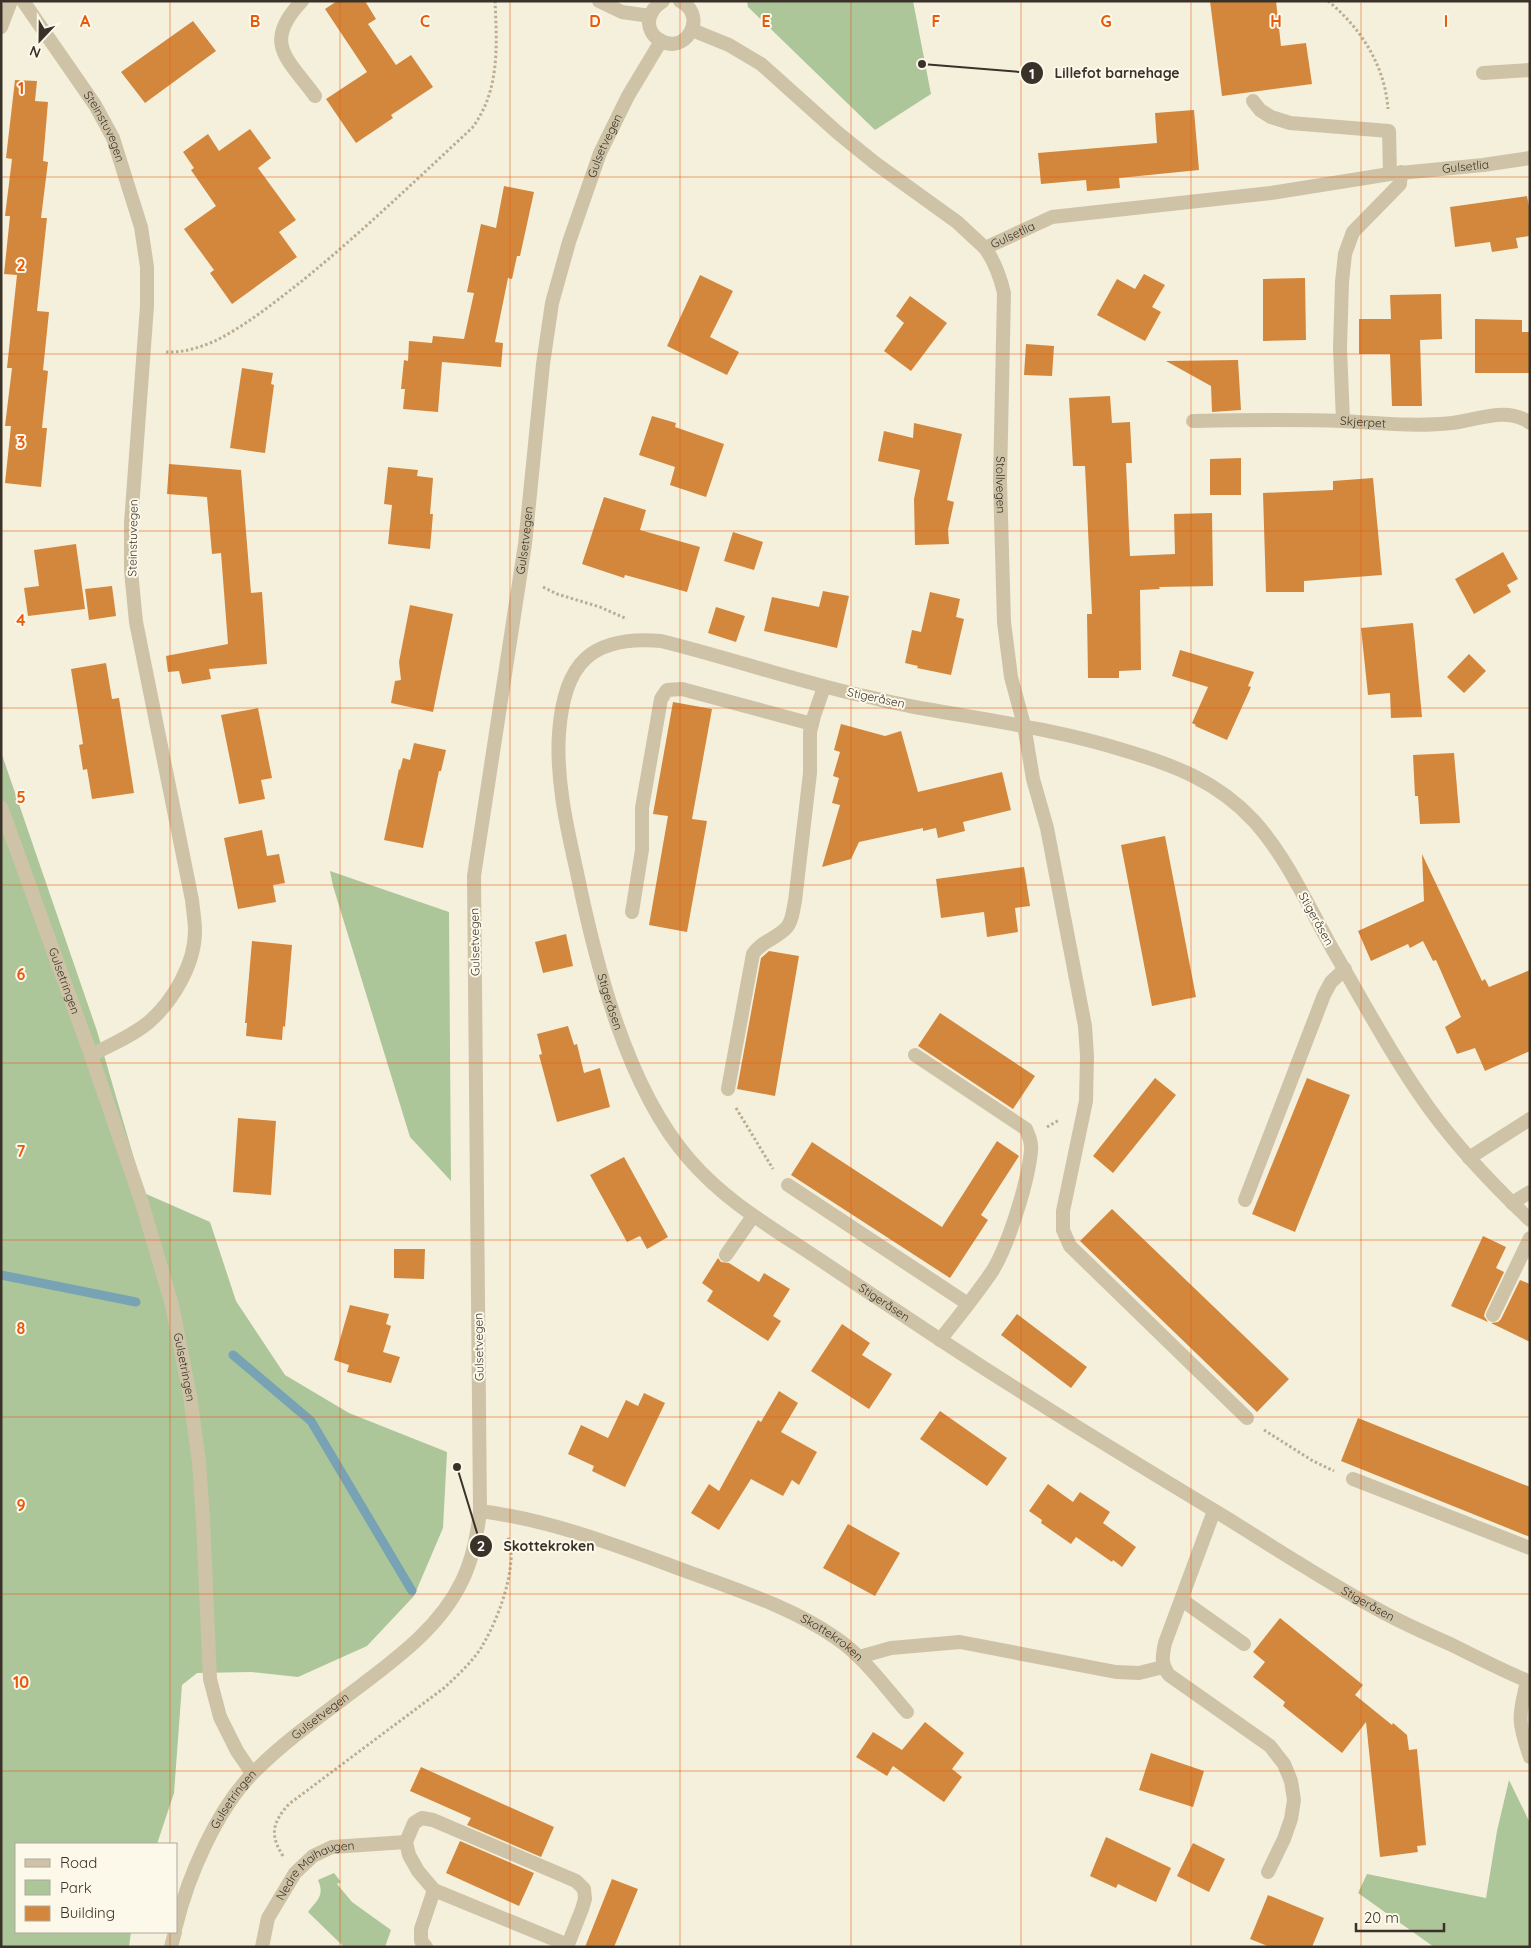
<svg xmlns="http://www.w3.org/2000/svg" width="1531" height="1948" viewBox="0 0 1531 1948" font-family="Quicksand,sans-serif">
  <rect width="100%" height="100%" fill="#f5f0dc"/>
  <path fill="#acc69a" d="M747,1H913L931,94L875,130L748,7Z
    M1,752L97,1031L144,1193L210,1222L236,1301L285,1375L349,1413L447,1452L443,1528L414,1596L367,1646L298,1677L251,1672L197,1673L182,1685L174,1793L157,1844H16V1932H131L129,1947H1Z
    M330,871L449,912L451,1181L410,1137L333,886Z
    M1509,1780L1530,1823V1947H1434L1358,1893L1367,1874L1486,1898L1497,1831Z
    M334,1873L341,1882L337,1884L352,1902L391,1930L385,1947H344L308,1912C317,1900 325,1896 318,1880Z"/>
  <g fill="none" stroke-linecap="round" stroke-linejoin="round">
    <path stroke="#78a3b5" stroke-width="9" d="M1,1275L136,1302
      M233,1355L311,1421L412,1591"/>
  </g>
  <path fill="#d3873c" d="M337,1H365L376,19L368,24L396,65L411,55L433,87L391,115L393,118L356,143L326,99L367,72L325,9Z
    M1210,1H1276L1281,46L1306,43L1312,84L1222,96Z
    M193,21L216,51L145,103L121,72Z
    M15,80L37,81L35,101L48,102L43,161L48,162L41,218H47L37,311L49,312L43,370L48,371L42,428H47L41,487L5,483L11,426H5L12,368H7L17,275L4,274L10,216H5L12,159L6,158Z
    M1194,110L1199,170L1119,178L1120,188L1087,191L1086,180L1041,184L1038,153L1157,143L1155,113Z
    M250,129L271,158L258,168L296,220L279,232L297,257L232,304L210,273L214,270L184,229L216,206L191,170L194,168L183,152L208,134L219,151Z
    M504,186L534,192L520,256H517L512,279L508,278L495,342L503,343L501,367L442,362L438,412L403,409L405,389H401L404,360L408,361L409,341L432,343L433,336L464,339L474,293L467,292L481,224L496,228Z
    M1527,196L1530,212V236L1516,238L1518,248L1492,252L1490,242L1455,247L1450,207Z
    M1144,274L1165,285L1152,307L1161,312L1145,341L1097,315L1117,279L1135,289Z
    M700,275L733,291L710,337L739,352L727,375L667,346Z
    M1305,278L1306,340L1263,341V279Z
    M1441,294L1442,339L1420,340L1422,406H1392L1390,354H1359V319H1391L1390,295Z
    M910,296L947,323L911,371L884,351L904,323L896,316Z
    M1475,319L1522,320V332H1530V373H1475Z
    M1026,344L1054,346L1052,376L1024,375Z
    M1238,360L1241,410L1212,412L1211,386L1166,361Z
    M242,368L273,373L271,384L274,385L265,453L230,448Z
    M1110,396L1112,423L1130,422L1132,463H1126L1130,556L1175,554L1174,514L1212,513L1213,586L1159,587L1160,589L1140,590L1141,670L1119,671V678H1088L1087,614H1092L1085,466H1073L1069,398Z
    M652,416L676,423L675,427L724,444L706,497L670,485L675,467L639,455Z
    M914,423L962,434L947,500L954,502L948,530L949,544L915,545L914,499L920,470L878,461L884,431L913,438Z
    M1241,458V495H1210V459Z
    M169,464L241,470L251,593L262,592L267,664L209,669L211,679L182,684L179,671L168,672L166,656L228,644L221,553L212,554L207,497L167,494Z
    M388,467L418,470L417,476L433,478L430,514H433L430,549L388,544L392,505L384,504Z
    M1373,478L1382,575L1304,581V592H1266L1263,493L1333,490V481Z
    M604,497L646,510L640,530L700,547L687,592L625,575L624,578L582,564Z
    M733,532L763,542L754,570L724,561Z
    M76,544L85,609L28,616L24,588L39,586L34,550Z
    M1503,552L1518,579L1507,585L1511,592L1474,614L1455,579Z
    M112,586L116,616L89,620L85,589Z
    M823,591L849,596L837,648L764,631L772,597L819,607Z
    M930,592L960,599L956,617L964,619L951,675L917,668L918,666L905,663L912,630L921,632Z
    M410,605L453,614L433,712L391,703L395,681L401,680L399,662Z
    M716,607L745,616L736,642L708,633Z
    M1413,623L1422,717L1391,718L1390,693L1368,695L1361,628Z
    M1180,650L1254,672L1248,686L1251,687L1227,740L1195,726L1196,725L1192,723L1208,687L1172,676Z
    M1469,654L1486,671L1464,693L1447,677Z
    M106,663L112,699L119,698L134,793L92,799L87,769L83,770L79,745L83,744L71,669Z
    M673,702L712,709L692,819L707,821L687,932L649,925L668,816L653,814Z
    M258,708L272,778L261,780L265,799L239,804L221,715Z
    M841,724L885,736L901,731L918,792L1002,772L1011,810L963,822L965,831L938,838L936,828L923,831V828L859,842L851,859L822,867L840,805L832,803L839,778L833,776L840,752L834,750Z
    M414,743L446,750L441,771H439L423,848L384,840L399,769L400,770L403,758L410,760Z
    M1454,753L1460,823L1420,824L1418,796H1415L1413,755Z
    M262,830L267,856L279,854L285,883L273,885L276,902L238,909L224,838Z
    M1165,836L1196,997L1152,1006L1121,845Z
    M1422,854L1482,981L1485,979L1489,987L1530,970V1051L1485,1071L1475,1048L1457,1054L1445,1027L1461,1017L1436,960L1433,961L1423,941L1410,948L1408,944L1371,961L1358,931L1424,901Z
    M1024,867L1030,906L1015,908L1018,932L987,937L984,912L941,918L936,879Z
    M566,934L573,966L543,973L535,942Z
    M252,941L292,945L285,1027L283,1026L282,1040L246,1036L247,1023H245Z
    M769,951L799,956L775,1096L737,1089L761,958Z
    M940,1013L1035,1076L1013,1109L918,1046Z
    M568,1026L574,1045L577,1044L584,1073L600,1068L610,1107L557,1122L539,1055L542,1054L537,1034Z
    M1155,1078L1176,1095L1113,1173L1093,1156Z
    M1307,1078L1350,1095L1295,1232L1252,1214Z
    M238,1118L276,1121L271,1195L233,1192Z
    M997,1141L1019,1156L981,1215L988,1220L950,1278L791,1175L812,1142L942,1227Z
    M624,1157L668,1237L647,1249L640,1236L627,1242L590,1175Z
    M1112,1209L1289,1379L1257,1412L1080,1241Z
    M1483,1236L1506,1247L1496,1268L1504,1272L1485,1312L1484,1316L1488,1322L1451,1306Z
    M394,1249H425L424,1279L394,1278Z
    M718,1258L721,1262L729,1263L759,1282L764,1273L790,1289L773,1316L781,1321L768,1341L707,1301L713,1291L702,1283Z
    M1520,1280L1530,1284V1342L1491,1323L1498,1322L1501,1319Z
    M350,1305L389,1314L386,1324L391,1326L383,1352L400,1357L391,1383L347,1372L349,1365L334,1360Z
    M1017,1314L1087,1367L1071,1388L1001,1335Z
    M842,1324L870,1343L862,1355L892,1374L869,1409L811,1371Z
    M779,1391L798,1403L781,1432L817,1452L799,1485L792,1480L783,1496L751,1479L719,1530L691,1513L709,1484L719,1491L758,1420L761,1422Z
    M644,1393L665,1403L625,1487L592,1471L594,1466L568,1454L581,1425L608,1438L626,1400L638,1406Z
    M940,1411L1007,1458L987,1486L920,1439Z
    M1358,1418L1530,1487V1537L1341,1461Z
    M1048,1484L1073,1502L1080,1492L1110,1512L1103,1523L1136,1547L1122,1567L1113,1560L1112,1562L1076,1537L1071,1544L1041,1523L1042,1520L1029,1511Z
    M848,1524L900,1553L875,1596L823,1568Z
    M1280,1618L1363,1685L1355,1695L1392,1725L1393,1723L1407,1735L1409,1750L1417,1749L1426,1845L1417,1846L1418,1852L1380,1857L1366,1722L1342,1753L1283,1706L1285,1702L1253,1677L1265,1662L1253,1652Z
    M925,1722L964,1753L952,1769L962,1777L944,1802L893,1766L887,1776L856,1757L873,1732L902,1750Z
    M1151,1753L1204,1771L1193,1807L1139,1790Z
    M421,1767L554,1827L541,1857L467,1825L471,1818L410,1791Z
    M1106,1837L1171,1868L1156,1902L1118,1884L1116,1888L1090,1876Z
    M460,1841L534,1873L519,1906L446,1873Z
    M1193,1843L1225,1859L1209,1892L1177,1876Z
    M612,1879L638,1889L614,1947H585Z
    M1268,1895L1324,1918L1312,1947H1270L1250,1939Z"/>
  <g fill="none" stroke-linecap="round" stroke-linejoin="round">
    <path stroke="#bbad90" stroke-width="3" stroke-dasharray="2.5 2.5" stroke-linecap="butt" d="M1328,1C1361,28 1385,66 1388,109
      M166,352C183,353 202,347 217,340C248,324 275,302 302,281C361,233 416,180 472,128C500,91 497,46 495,1
      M543,587L557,594L600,607L627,619
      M736,1108L773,1169
      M1047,1127L1059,1120
      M1264,1430L1313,1461L1334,1471
      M283,1856C269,1834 273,1822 289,1804L444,1688C457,1676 471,1663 481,1648C496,1623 509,1589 511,1560C512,1553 509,1544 508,1537"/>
    <g stroke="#cfc3a7" stroke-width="14">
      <path d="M302,1C262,43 287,58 315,96"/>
      <path d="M1483,73L1530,70"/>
      <path d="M1253,101L1260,110L1271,117L1290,123L1389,131L1390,174"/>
      <path d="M1343,421L1340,348L1342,282L1345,254L1353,232L1400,184L1401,172"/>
      <path d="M632,912L642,850V808L661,699L667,690L682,689L812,724"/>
      <path d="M915,1055L1026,1129C1029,1136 1032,1143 1031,1151C1028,1182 1009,1243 993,1270C977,1294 958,1317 940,1340"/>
      <path d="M728,1089L753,954C761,941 777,939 787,927C793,920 793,909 795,901L810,773V732L814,716L824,687"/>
      <path d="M788,1185L968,1304"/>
      <path d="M1245,1200L1324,995L1331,982L1345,969"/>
      <path d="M1512,1203L1530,1192"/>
      <path d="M726,1255L753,1216"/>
      <path d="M1493,1315L1530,1238"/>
      <path d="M1353,1479L1530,1548"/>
      <path d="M1182,1600L1244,1644"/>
      <path d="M1527,1682C1518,1717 1518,1722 1530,1757"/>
      <path id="s1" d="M262,1947L268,1918L295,1873L313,1856L332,1847L406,1842"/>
      <path d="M426,1947L421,1941V1929L434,1890"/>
      <path d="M567,1947L582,1909L585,1899L584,1889L576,1881L433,1820L422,1818L414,1823L406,1842L409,1855L418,1871L434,1890L568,1945"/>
    </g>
    <g stroke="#cfc3a7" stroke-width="14">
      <path id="s2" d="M23,1L95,105L113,138L141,227L147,267V306L131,523V571L136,622L192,900C193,910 195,921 195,931C195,964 173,1001 149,1022C132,1036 111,1045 91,1055"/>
      <path d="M599,1L622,12L650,16"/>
      <path d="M1,27L11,1"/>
      <path id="s3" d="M692,30L729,45L761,64L838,133L875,163L957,222L985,248L1052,217L1271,193L1390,174L1483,165L1530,158"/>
      <path id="s4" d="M985,248C995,262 1000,276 1004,293L1000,481L1004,622L1011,677L1024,725L1033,779L1047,828L1085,1026L1087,1056L1086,1101L1063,1211V1230L1070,1246L1247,1418"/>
      <path id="s5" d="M1193,421C1242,420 1292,419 1342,421C1379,423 1415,427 1452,423C1477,420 1508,406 1530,423"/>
      <path d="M1469,1158L1530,1119"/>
      <path id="s6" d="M1530,1220C1493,1185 1458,1148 1429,1108C1393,1058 1364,1003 1333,950C1308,906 1288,859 1254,821C1217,781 1174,765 1123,750C1059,730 993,721 926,709C902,705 879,699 855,694C790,679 726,657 661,641C590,635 564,664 559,733C556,778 566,824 576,868C595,961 626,1087 689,1159C720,1195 756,1218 796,1244C830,1266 863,1289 897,1311C1004,1383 1114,1450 1225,1517C1275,1548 1325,1581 1377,1609C1400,1622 1425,1633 1450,1644C1476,1657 1503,1671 1530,1682"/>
      <path id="s7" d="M480,1511C553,1520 623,1548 691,1573C740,1591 793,1608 836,1638C864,1657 885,1687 907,1712"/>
      <path d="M1214,1511L1165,1643C1162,1657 1161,1664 1169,1675L1270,1746L1284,1764L1291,1781L1294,1800L1291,1819L1284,1839L1268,1872"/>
      <path d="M859,1657L891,1648L960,1642L1116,1672L1139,1673L1163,1667"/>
    </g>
    <g stroke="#cfc3a7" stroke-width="14">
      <path d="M663,1C655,6 649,13 649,23C649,29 653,36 658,39C684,58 710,16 680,1"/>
      <path id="s8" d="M1,807L91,1055L142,1203L172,1305L190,1396L199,1462L203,1520L210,1679L220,1717L237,1751L252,1773"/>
      <path id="s9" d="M176,1926C188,1876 217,1809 254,1772C287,1739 326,1712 363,1684C401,1655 441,1625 462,1581C473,1558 477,1536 480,1511L474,876L525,544L543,364L552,303L569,242L600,153L628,96L661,41"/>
      <path d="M171,1947L175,1932"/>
    </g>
  </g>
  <path fill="none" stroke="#e8590c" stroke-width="1" stroke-opacity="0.55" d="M170,1V1844M340,1V1947M510,1V1947M680,1V1947M851,1V1947M1021,1V1947M1191,1V1947M1361,1V1947M1,177H1530M1,354H1530M1,531H1530M1,708H1530M1,885H1530M1,1063H1530M1,1240H1530M1,1417H1530M1,1594H1530M1,1771H1530M170,1932V1947"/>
  <g text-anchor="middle" stroke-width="4" stroke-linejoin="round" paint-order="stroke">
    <g font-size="12" fill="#3a3228" stroke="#fcf8ea">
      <text dy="4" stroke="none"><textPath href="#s2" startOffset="150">Steinstuvegen</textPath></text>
      <text dy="4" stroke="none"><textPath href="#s9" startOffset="1911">Gulsetvegen</textPath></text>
      <text dy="4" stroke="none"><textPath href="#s3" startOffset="858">Gulsetlia</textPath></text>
      <text dy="4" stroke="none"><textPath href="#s3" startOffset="398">Gulsetlia</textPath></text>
      <text dy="4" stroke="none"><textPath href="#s5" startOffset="170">Skjerpet</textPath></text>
      <text dy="4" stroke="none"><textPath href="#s4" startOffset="241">Stollvegen</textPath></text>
      <text transform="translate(133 538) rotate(-89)" y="4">Steinstuvegen</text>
      <text dy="4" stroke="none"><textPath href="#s9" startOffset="1506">Gulsetvegen</textPath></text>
      <text transform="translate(876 698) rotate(12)" y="4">Stigeråsen</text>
      <text transform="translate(1316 919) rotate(61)" y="4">Stigeråsen</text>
      <text transform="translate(475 942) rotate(-91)" y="4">Gulsetvegen</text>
      <text dy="4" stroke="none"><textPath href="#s8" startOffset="185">Gulsetringen</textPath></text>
      <text dy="4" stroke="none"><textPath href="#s6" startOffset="1549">Stigeråsen</textPath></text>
      <text dy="4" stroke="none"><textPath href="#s6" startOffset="1969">Stigeråsen</textPath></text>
      <text transform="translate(479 1347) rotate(-91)" y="4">Gulsetvegen</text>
      <text dy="4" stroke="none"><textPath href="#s8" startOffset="590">Gulsetringen</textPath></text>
      <text dy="4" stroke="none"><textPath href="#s6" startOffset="2539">Stigeråsen</textPath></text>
      <text dy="4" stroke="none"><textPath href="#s7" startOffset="376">Skottekroken</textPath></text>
      <text dy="4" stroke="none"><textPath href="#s9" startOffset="261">Gulsetvegen</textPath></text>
      <text dy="4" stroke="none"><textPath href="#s9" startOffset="140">Gulsetringen</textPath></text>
      <text dy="4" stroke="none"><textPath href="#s1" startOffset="101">Nedre Maihaugen</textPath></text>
    </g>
  </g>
  <g font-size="16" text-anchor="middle" font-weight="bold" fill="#e8590c" stroke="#fcf8ea" stroke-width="4" stroke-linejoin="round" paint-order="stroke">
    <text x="85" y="27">A</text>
    <text x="255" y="27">B</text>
    <text x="425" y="27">C</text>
    <text x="595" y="27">D</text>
    <text x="766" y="27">E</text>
    <text x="936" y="27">F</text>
    <text x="1106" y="27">G</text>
    <text x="1276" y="27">H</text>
    <text x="1446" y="27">I</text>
    <text x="21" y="94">1</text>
    <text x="21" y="271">2</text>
    <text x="21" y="448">3</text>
    <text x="21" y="626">4</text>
    <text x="21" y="803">5</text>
    <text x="21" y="980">6</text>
    <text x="21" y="1157">7</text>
    <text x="21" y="1334">8</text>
    <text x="21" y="1511">9</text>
    <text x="21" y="1688">10</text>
  </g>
  <path fill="none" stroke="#3a3228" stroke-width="2" d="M922 64L1032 73M457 1467L481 1546"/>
  <g fill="#3a3228" stroke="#fcf8ea" stroke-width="2">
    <circle cx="922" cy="64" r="5"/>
    <circle cx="457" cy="1467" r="5"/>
    <circle cx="1032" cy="73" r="12"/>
    <circle cx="481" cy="1546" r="12"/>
  </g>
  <g font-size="15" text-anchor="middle" font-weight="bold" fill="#fff">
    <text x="1032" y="79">1</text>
    <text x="481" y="1551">2</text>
  </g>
  <g font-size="14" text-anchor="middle" font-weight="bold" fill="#3a3228" stroke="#fcf8ea" stroke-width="4" stroke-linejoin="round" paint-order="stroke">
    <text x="1117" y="78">Lillefot barnehage</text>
    <text x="549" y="1551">Skottekroken</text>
  </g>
  <rect width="1531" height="1948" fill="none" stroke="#3a3228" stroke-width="5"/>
  <rect x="15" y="1843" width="162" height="90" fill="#fcf8ea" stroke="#aea99c"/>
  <rect x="25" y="1859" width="25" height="8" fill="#cfc3a7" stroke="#aea99c"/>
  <text x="60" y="1868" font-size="15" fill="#3a3228">Road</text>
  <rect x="25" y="1880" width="25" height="15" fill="#acc69a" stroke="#aea99c"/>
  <text x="60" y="1893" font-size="15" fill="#3a3228">Park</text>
  <rect x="25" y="1906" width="25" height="15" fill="#d3873c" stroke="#aea99c"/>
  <text x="60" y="1918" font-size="15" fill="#3a3228">Building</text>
  <g transform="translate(40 40) rotate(202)" stroke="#fcf8ea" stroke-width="4" paint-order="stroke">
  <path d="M0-4L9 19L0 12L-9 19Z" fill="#3a3228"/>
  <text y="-8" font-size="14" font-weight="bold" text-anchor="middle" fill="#3a3228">N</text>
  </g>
  <path d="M1356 1923v8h88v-8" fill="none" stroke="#3a3228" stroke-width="2.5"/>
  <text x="1364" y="1923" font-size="15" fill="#3a3228" stroke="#fcf8ea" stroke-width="4" paint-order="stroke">20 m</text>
</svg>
